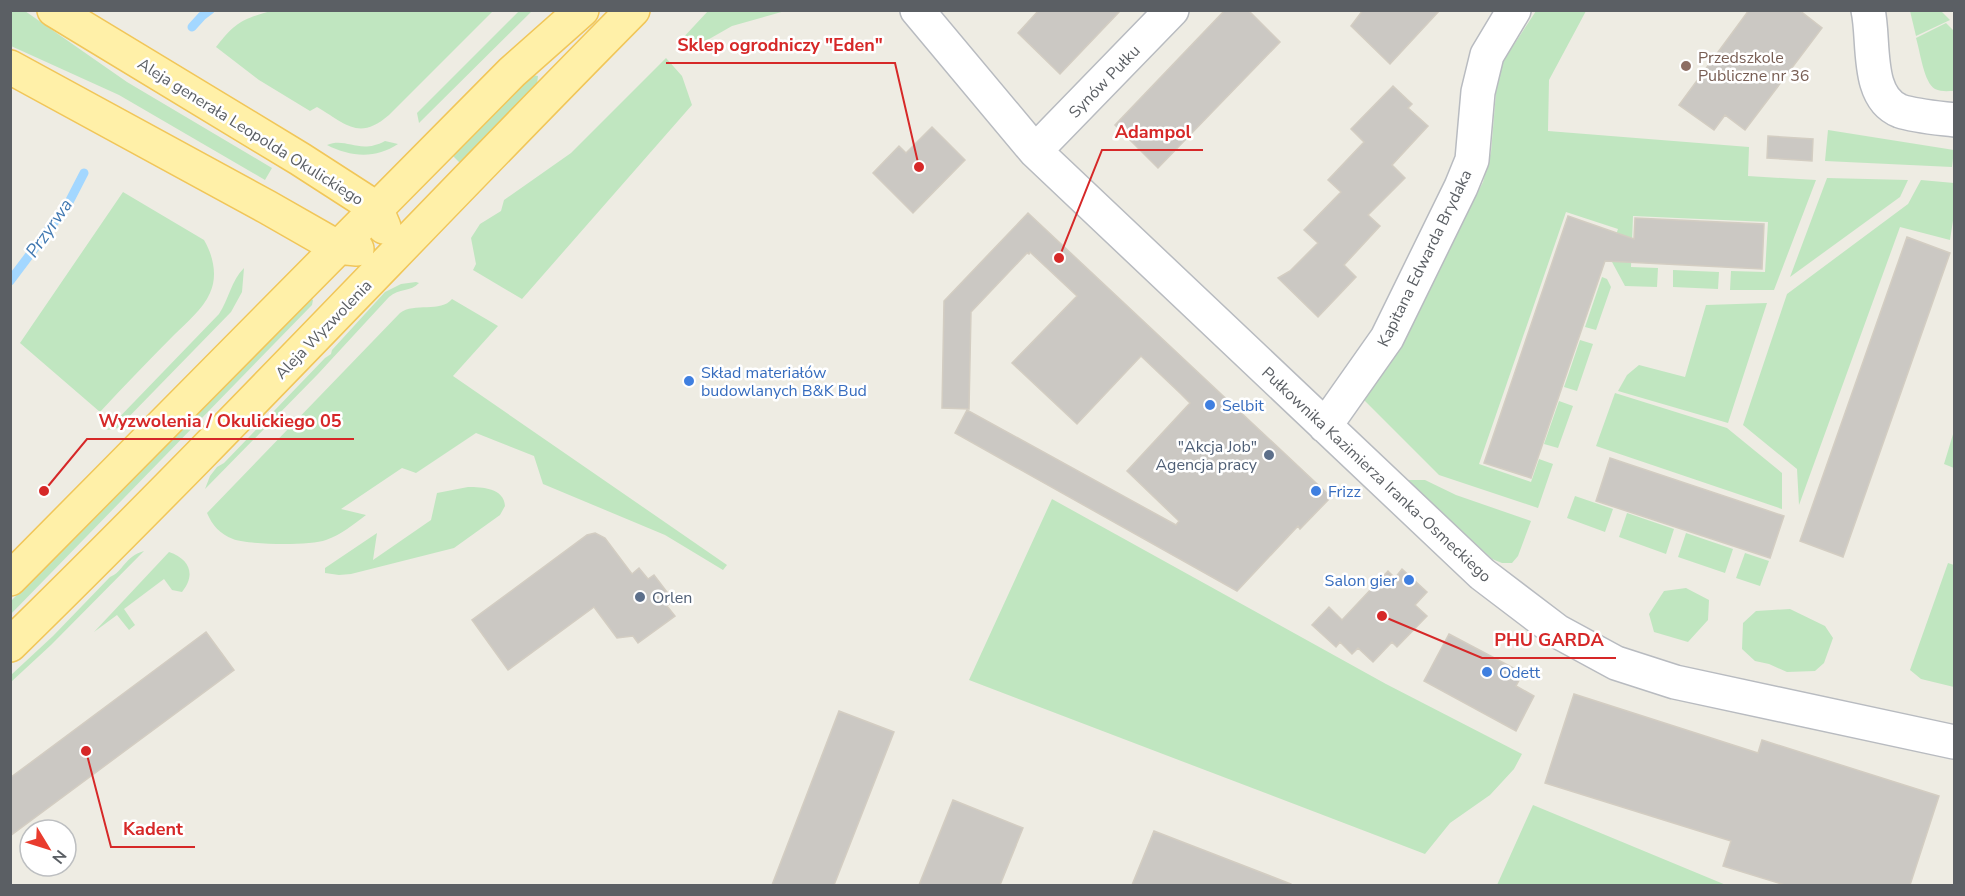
<svg xmlns="http://www.w3.org/2000/svg" width="1965" height="896" viewBox="0 0 1965 896" font-family="'Nunito Sans',sans-serif">
  <rect width="100%" height="100%" fill="#eeece3"/>
  <path fill="#c0e6c0" d="M11,10L25,11L127,82L272,168L265,180L119,95L11,46Z
    M274,10H493V11L389,115C359,141 346,124 317,107L310,111L259,80L216,47C236,21 243,19 274,10Z
    M519,11H532L419,123L417,113Z
    M708,11V10L785,11L732,26L690,50L681,40Z
    M1536,11H1586L1549,80L1548,131L1749,147L1748,176L1816,180L1774,290H1730L1731,271L1765,272L1768,222L1633,216L1631,267L1658,268L1657,287L1625,286L1612,262L1607,261L1618,229L1566,212L1479,464L1531,482L1539,459L1553,464L1538,508L1439,475L1363,399L1394,355L1483,182L1491,152L1498,69Z
    M1910,11H1943L1942,12L1950,20L1916,36Z
    M1946,23L1954,31V91C1948,91 1941,92 1935,89C1924,83 1920,51 1916,38Z
    M666,58L682,76L692,105L522,299L473,270L476,264L471,238L480,224L501,211L504,200L571,153Z
    M532,75L538,76L537,84L460,163L452,155Z
    M1828,130L1954,150L1952,167L1825,161Z
    M385,141L398,144C376,159 350,157 327,145C347,137 359,155 385,141Z
    M1827,178L1908,180L1900,197L1790,277Z
    M1921,180L1954,183V214L1950,240L1900,227L1799,505L1797,469L1743,425L1787,294L1908,204Z
    M123,192L204,240C213,255 218,276 210,293C203,309 186,323 174,335C149,360 124,386 100,412L20,343Z
    M244,268L242,292L231,312L118,428L107,430L219,314C229,299 231,281 244,268Z
    M1673,270L1719,272L1718,289L1673,287Z
    M1602,277L1607,279L1611,287L1596,330L1585,327Z
    M416,282L419,283C411,292 399,288 389,297L318,374L205,489L210,476L217,467L224,463L325,358L331,354L332,350L385,292L401,284Z
    M310,298L313,300L312,305L11,614V601L306,299Z
    M452,299L498,326L453,376L727,565L723,570L665,535L543,484L534,456L476,433L416,473L402,468L341,509L366,515C354,524 341,535 326,540C310,546 248,545 233,539C220,534 212,525 207,513L400,313C414,302 441,313 452,299Z
    M1767,303L1728,423L1618,391L1627,375L1639,365L1685,377L1706,305Z
    M1580,340L1593,344L1577,391L1564,387Z
    M1615,393L1727,428L1782,473V509L1596,446Z
    M1559,401L1573,406L1558,448L1544,444Z
    M1954,431V468L1944,464Z
    M1407,480H1425L1456,495L1531,521L1518,556L1512,563H1502L1492,559Z
    M468,487C482,487 504,488 505,506L500,515L454,548L351,574L339,575L325,573V568L377,533L373,560L431,520L437,493Z
    M1575,496L1613,509L1605,532L1567,518Z
    M1052,499L1386,684L1522,754L1514,769L1490,795L1450,823L1425,854L969,680Z
    M1627,513L1674,529L1666,554L1619,537Z
    M1686,533L1733,549L1725,573L1678,557Z
    M144,551L51,645L11,682V675L53,636L110,577C124,571 124,557 144,551Z
    M169,552C190,559 196,575 182,592L172,590L164,579L124,609L135,625L129,630L117,615L94,632Z
    M1745,553L1769,561L1760,586L1736,578Z
    M1948,563L1954,565V687L1921,679L1910,670Z
    M1686,588L1709,600L1708,620L1688,642L1654,632L1649,614L1664,591Z
    M1790,609L1825,626L1833,638L1824,663L1815,671L1787,672L1769,664L1755,661L1742,649L1743,623L1756,611Z
    M1533,805L1726,885H1497Z"/>
  <g fill="none" stroke-linecap="round" stroke-linejoin="round">
    <path stroke="#a3d7ff" stroke-width="9" d="M192,27L202,16L210,10
      M10,281L68,204L84,173"/>
  </g>
  <path fill="#cbc8c3" stroke="#d3cdc2" stroke-width="1.5" d="M1039,10H1121L1060,74L1018,33Z
    M1225,10H1248L1280,42L1158,168L1115,125Z
    M1363,10H1440L1390,64L1351,26Z
    M1749,10H1799L1822,28L1745,130L1725,115L1714,130L1679,105Z
    M1393,86L1412,104L1408,108L1428,126L1392,165L1405,178L1368,215L1380,226L1344,265L1356,277L1318,317L1278,278L1290,271L1318,243L1304,230L1341,192L1328,180L1364,142L1351,129Z
    M932,127L965,160L913,213L873,173L899,146L906,153Z
    M1768,136L1813,139L1812,161L1767,158Z
    M1028,213L1331,497L1300,529L1298,526L1237,591L955,433L967,410L1176,525L1179,521L1127,471L1190,403L1181,394L1141,356L1077,424L1012,363L1077,296L1030,252L1029,254L1027,253L971,312L969,409L942,408L944,301Z
    M1568,216L1634,239L1635,218L1764,224L1762,269L1605,261L1531,478L1484,463Z
    M1907,237L1950,253L1843,557L1800,541Z
    M1610,458L1784,516L1770,558L1596,501Z
    M595,533L605,538L632,574L639,568L648,579L654,575L673,600L667,606L675,616L638,643L633,636L617,638L594,607L508,670L472,620L587,535Z
    M1402,569L1427,592L1415,605L1427,616L1397,647L1392,642L1373,662L1358,648L1352,654L1340,642L1336,647L1312,625L1329,607L1342,620L1388,571L1395,578Z
    M206,632L234,670L10,836V778Z
    M1449,634L1523,673L1516,686L1534,696L1516,731L1424,681Z
    M1574,694L1758,753L1762,740L1939,796L1910,885H1785L1723,866L1731,841L1545,783Z
    M839,711L894,732L834,885H772Z
    M953,800L1023,828L1000,885H919Z
    M1154,831L1291,884V885H1132Z"/>
  <g fill="none" stroke-linecap="round" stroke-linejoin="round">
    <g stroke="#b8bbc0" stroke-width="36">
      <path id="minor" d="M917,10L1035,151L1482,574L1557,631L1616,663L1675,682L1954,742
        M1868,10C1875,41 1865,97 1900,111C1915,116 1938,118 1954,120
        M1035,151L1172,10
        M1325,426L1387,338L1461,187L1472,160L1478,92L1487,55L1514,10"/>
    </g>
    <g stroke="#f1c659" stroke-width="36">
      <path id="major" d="M54,10L300,159L376,208L384,227
        M10,67L267,207L337,247L357,249
        M10,579L512,72L582,10
        M10,645C222,438 424,221 633,10"/>
    </g>
    <use href="#minor" stroke="#fff" stroke-width="33"/>
    <use href="#major" stroke="#fff0a8" stroke-width="33"/>
  </g>
  <circle fill="#8d6e63" stroke="#fff" stroke-width="2" cx="1686" cy="66" r="6"/>
  <g fill="#3f7fe0" stroke="#fff" stroke-width="2">
    <circle cx="689" cy="381" r="6"/>
    <circle cx="1210" cy="405" r="6"/>
    <circle cx="1316" cy="491" r="6"/>
    <circle cx="1409" cy="580" r="6"/>
    <circle cx="1487" cy="672" r="6"/>
  </g>
  <g fill="#5c6f8a" stroke="#fff" stroke-width="2">
    <circle cx="1269" cy="455" r="6"/>
    <circle cx="640" cy="597" r="6"/>
  </g>
  <g text-anchor="middle" stroke-width="5" stroke-linejoin="round" paint-order="stroke">
    <g font-size="16" fill="#785e54" stroke="#fff" text-anchor="start">
      <text x="1698" y="63">Przedszkole<tspan x="1698" dy="18">Publiczne nr 36</tspan></text>
    </g>
    <g font-size="16" fill="#5b5f64" stroke="#fff">
      <text transform="translate(1104 81) rotate(-46)" y="6">Synów Pułku</text>
      <text transform="translate(251 131) rotate(32)" y="6">Aleja generała Leopolda Okulickiego</text>
      <text transform="translate(1424 258) rotate(-64)" y="6">Kapitana Edwarda Brydaka</text>
      <text transform="translate(323 329) rotate(-46)" y="6">Aleja Wyzwolenia</text>
      <text transform="translate(1377 474) rotate(43)" y="6">Pułkownika Kazimierza Iranka-Osmeckiego</text>
    </g>
    <g font-size="16" fill="#366cbe" stroke="#fff" text-anchor="start">
      <text x="701" y="378">Skład materiałów<tspan x="701" dy="18">budowlanych B&amp;K Bud</tspan></text>
      <text x="1222" y="411">Selbit</text>
      <text x="1328" y="497">Frizz</text>
      <text x="1397" y="586" text-anchor="end">Salon gier</text>
      <text x="1499" y="678">Odett</text>
    </g>
    <g font-size="16" fill="#4e5e75" stroke="#fff" text-anchor="end">
      <text x="1257" y="452">"Akcja Job"<tspan x="1257" dy="18">Agencja pracy</tspan></text>
      <text x="652" y="603" text-anchor="start">Orlen</text>
    </g>
    <g font-size="18" font-style="italic" fill="#4078b1" stroke="#fff">
      <text transform="translate(49 228) rotate(-55)" y="6">Przyrwa</text>
    </g>
  </g>
  <path fill="none" stroke="#d62828" stroke-width="2" d="M919 167L895 63H666M1059 258L1102 150H1203M44 491L87 439H354M1382 616L1482 658H1616M86 751L111 847H195"/>
  <g fill="#d62828" stroke="#fff" stroke-width="2">
    <circle cx="919" cy="167" r="6"/>
    <circle cx="1059" cy="258" r="6"/>
    <circle cx="44" cy="491" r="6"/>
    <circle cx="1382" cy="616" r="6"/>
    <circle cx="86" cy="751" r="6"/>
  </g>
  <g font-size="18" text-anchor="middle" font-weight="bold" fill="#d62828" stroke="#fff" stroke-width="5" stroke-linejoin="round" paint-order="stroke">
    <text x="780" y="51">Sklep ogrodniczy "Eden"</text>
    <text x="1153" y="138">Adampol</text>
    <text x="220" y="427">Wyzwolenia / Okulickiego 05</text>
    <text x="1549" y="646">PHU GARDA</text>
    <text x="153" y="835">Kadent</text>
  </g>
  <rect width="1965" height="896" fill="none" stroke="#5b5f64" stroke-width="24"/>
  <g transform="translate(48 848) rotate(128)"><circle r="28" fill="#ffffff" stroke="#bdbfc1" stroke-width="1.5"/>
  <path d="M0-4.5L10 22L0 15L-10 22Z" fill="#e93c2e"/>
  <text y="-9" font-size="16" font-weight="bold" text-anchor="middle" fill="#5b5f64">N</text>
  </g>
</svg>
